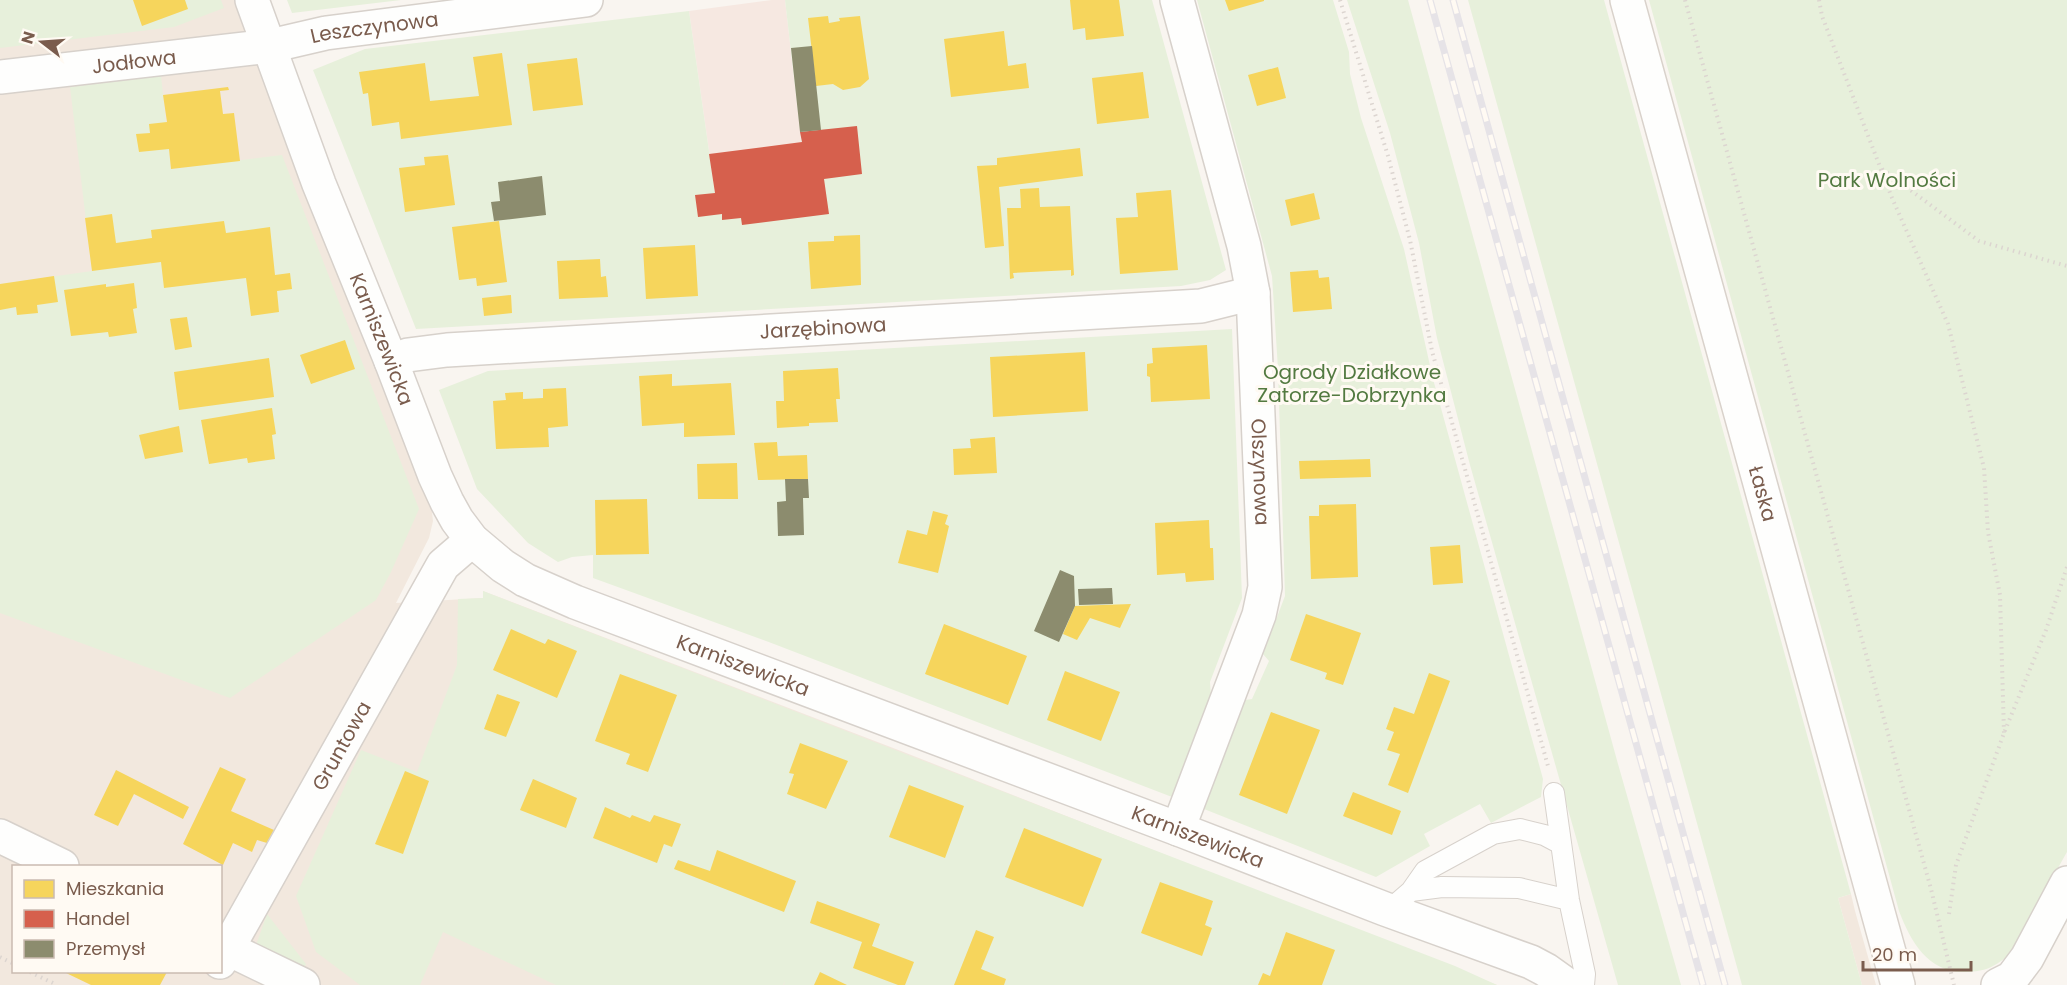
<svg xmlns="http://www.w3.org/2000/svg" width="2067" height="985" viewBox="0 0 2067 985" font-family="Poppins,sans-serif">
  <rect width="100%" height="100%" fill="#f9f5f0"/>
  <path fill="#f2e8de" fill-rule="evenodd" d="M0,0H235L431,504L433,521L429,538L396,603L483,598V591L901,751L1497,985H0ZM14,866H220V972H14Z
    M1851,894L1855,911L1876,985H1862L1838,898Z"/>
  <path fill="#f6e8e1" d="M772,0H785L806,181L715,193L689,11Z"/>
  <path fill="#e7f0db" d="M0,0H221L224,8L174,27L0,48Z
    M287,0H401L292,13Z
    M785,0H1152L1226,270L1210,280L1181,286L416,329L313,70L365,49L689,11L715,193L806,181Z
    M1197,0H1333L1349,52L1350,74L1361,118L1404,249L1433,379L1543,779L1541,797L1491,823L1480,804L1424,834L1430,846L1376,877L1204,809L1245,700L1252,699L1269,661L1263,654L1285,596L1278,369L1272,276Z
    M1347,0H1408L1618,764L1681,985H1618L1470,465L1437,338L1419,243L1390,133Z
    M1468,0H1604L1851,894L1838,898L1862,985H1742Z
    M1649,0H2067V852L2008,956C1992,968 1986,971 1966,972C1928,973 1911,942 1899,911Z
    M161,76L171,169L282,155L419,509L391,572L376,600L230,698L0,613V284L92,271L70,87Z
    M1232,329L1242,598L1210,682L1211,696L1172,797L774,644L593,578V555L572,557L558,562L528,543L477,489L439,390L488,371Z
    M483,591L1455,966L1497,985H784L785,981L783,985H556L443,932L420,985H360L316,952L296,896L361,750L417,772L457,665L458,599L483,598Z
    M267,914L306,964L304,968L255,948Z"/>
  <path fill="#f6d55c" d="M133,0H185L188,9L142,26Z
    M1070,0H1119L1124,36L1086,40L1085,28L1073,30Z
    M1225,0H1264V1L1229,11Z
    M828,16L829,23L840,21L839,18L860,16L869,79L860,87L843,90L833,84L816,86L808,18Z
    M1004,31L1008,66L1026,63L1029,88L951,97L944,39Z
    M502,53L512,125L401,139L399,122L372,126L368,93L363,94L359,72L425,63L430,101L479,96L473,57Z
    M577,58L583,105L533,111L527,64Z
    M1278,67L1286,98L1257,106L1248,75Z
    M1143,72L1149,118L1097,124L1092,78Z
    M228,87L229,90L220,91L223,114L234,113L240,161L171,169L169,149L139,152L136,134L150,133L149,124L167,122L163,95Z
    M1080,148L1083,176L999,187L1004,246L985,248L977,166L997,165V158Z
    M448,155L455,205L405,212L399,168L425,165L424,157Z
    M1039,188L1040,207L1070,206L1074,275L1071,276V270L1013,273L1014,278L1010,279L1007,208H1021L1020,189Z
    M1171,190L1178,270L1120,274L1116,218L1138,217L1136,193Z
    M1314,193L1320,219L1291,226L1285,200Z
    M112,214L116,243L152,238L151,230L224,221L226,233L270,227L275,275L290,273L292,289L277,291L279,312L251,316L246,278L164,288L161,262L92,271L85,218Z
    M499,221L507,282L477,286L476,278L459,280L452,227Z
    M860,235L861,285L811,289L808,242L834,241V236Z
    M695,245L698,296L646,299L643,248Z
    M600,259L601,277L606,276L608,297L559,299L557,261Z
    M1318,270L1319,278L1329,277L1332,309L1293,312L1290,272Z
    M54,276L58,302L37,305L38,313L17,315L16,307L0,310V284Z
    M134,283L137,308L133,309L137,333L109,337L108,332L71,336L64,290L106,284V287Z
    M511,295L512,313L484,316L482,298Z
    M187,317L192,347L175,350L170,319Z
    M345,340L355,369L311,384L300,355Z
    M1207,345L1210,399L1151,402L1150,377L1147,376V364L1153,363L1152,348Z
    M1085,352L1088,411L993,417L990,357Z
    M269,358L274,397L179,410L174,372Z
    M838,368L840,399H836L838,422L809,423V426L777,428L776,401H784L783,371Z
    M672,374V386L731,383L735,435L684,437V423L642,426L639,376Z
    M566,388L568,426L548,428L549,447L496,449L493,401L506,400L505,393L523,392V399L543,398V389Z
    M272,408L276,434L272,435L275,459L248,463L247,458L209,464L201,420Z
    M179,426L183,452L145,459L139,435Z
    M995,437L997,473L954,475L953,449L971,448L970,439Z
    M777,442L778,456L807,455L808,479L758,480L754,443Z
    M1370,459L1371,477L1300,479L1299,461Z
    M737,463L738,499H698L697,464Z
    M647,499L649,554L596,555L595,500Z
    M1356,504L1358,577L1311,579L1309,516H1319V505Z
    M933,511L948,515L945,524L949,526L938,573L898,563L907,530L927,535Z
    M1209,520L1210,548H1213L1214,580L1186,582L1185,573L1157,575L1155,523Z
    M1460,545L1463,583L1433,585L1430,547Z
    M1131,604L1120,628L1090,618L1077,640L1063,634L1075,606Z
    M1306,614L1361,633L1343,685L1325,679L1327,673L1290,660Z
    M944,624L1027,656L1008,705L925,674Z
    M511,629L545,644L548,639L577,651L557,698L493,670Z
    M1065,671L1120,692L1101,741L1047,720Z
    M1429,673L1450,681L1408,793L1388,785L1400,754L1387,750L1394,732L1386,729L1394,707L1414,714Z
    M620,674L677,695L648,772L626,764L630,754L595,741Z
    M497,694L520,702L506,737L484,729Z
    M1271,712L1320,730L1287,814L1239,795Z
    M800,743L848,761L826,809L787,794L794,774L789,773Z
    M220,767L246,779L231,811L274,830L267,843L257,840L252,852L233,843L223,865L183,844Z
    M116,770L189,807L183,819L134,794L118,826L94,815Z
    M405,771L429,781L403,854L375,844Z
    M533,779L577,798L566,828L520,810Z
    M909,785L964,806L945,858L889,837Z
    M1353,792L1401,811L1392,835L1343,816Z
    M605,807L630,818L632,815L650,822L654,815L681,824L672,847L664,844L657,863L593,838Z
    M1024,828L1102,859L1083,907L1005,877Z
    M717,850L796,881L784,912L674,869L678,860L710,871Z
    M1160,882L1213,901L1205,925L1212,928L1202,956L1141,933Z
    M817,901L880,924L872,946L914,962L905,985H898L853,968L862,942L810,923Z
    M976,930L994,937L981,969L1006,979L1004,985H954Z
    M1286,932L1335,950L1322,985H1258L1263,973L1270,976Z
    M64,972H167L160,985H91Z
    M820,972L847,985H814Z"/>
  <path fill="#d6604d" d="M857,126L862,174L824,179L829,214L742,225L741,218L722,220V214L698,217L695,195L715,193L709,154L802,142L800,132Z"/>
  <path fill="#8c8c6e" d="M812,46L821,130L800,132L791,48Z
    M542,176L546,215L494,221L491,202L500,201L498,182Z
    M785,479H808L809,498H803L804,535L778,536L777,502L786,501Z
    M1060,570L1074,576L1075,606L1059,642L1034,631Z
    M1112,588L1113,604L1079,605L1078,589Z"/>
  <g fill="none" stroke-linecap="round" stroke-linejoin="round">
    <g stroke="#d7d1cb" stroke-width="22">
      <path id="service" d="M1554,793L1569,900L1585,974L1584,985
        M1411,891L1442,887L1519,888L1569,900
        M1385,909L1396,904L1411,891L1425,871L1493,834L1520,829L1544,835L1561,844"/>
    </g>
    <g stroke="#d7d1cb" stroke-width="36">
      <g id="minor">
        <path id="s1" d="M1177,0L1244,246L1253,293L1265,587L1259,615L1178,829"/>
        <path id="s2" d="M0,77L270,46L326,33L586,0"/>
        <path id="s3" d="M391,361L408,355L447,350L1201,306L1253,293"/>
        <path d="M0,836L62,866"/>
        <path d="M220,945L303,985"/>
        <path id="s4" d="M220,962L443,565L472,540"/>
      </g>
    </g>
    <g stroke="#d7d1cb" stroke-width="36">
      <g id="tertiary">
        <path id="s5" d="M252,0L319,184L391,361L435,476L447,502L457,520L472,540L503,566L525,580L575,602L1178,829L1385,909L1531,962L1546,970L1567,985"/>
        <path d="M1998,985L2012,978L2027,958L2067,883"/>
      </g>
    </g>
    <g stroke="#d9d2cb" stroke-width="36">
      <g id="secondary">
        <path id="s6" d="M1627,0L1898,985"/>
      </g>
    </g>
    <path stroke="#dcd5d0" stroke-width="4" stroke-dasharray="1.5 4.5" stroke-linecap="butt" d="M1340,0L1388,156L1410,240L1432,351L1548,766
      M1685,0L1931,889L1954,985
      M1819,0L1822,16L1892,198L1948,324L1984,468L1988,532L2000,595L2004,733
      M1882,169L1979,241L2067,266
      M1949,914L1956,865L2004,733L2046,630L2067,567
      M0,957L14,964
      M30,972L57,985"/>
    <use href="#service" stroke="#fefefd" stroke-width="20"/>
    <use href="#minor" stroke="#fefefd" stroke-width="33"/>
    <use href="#tertiary" stroke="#fefefd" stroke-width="33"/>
    <use href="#secondary" stroke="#fefefd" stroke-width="33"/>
    <g stroke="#e6e3e7" stroke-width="7">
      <path id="rail" d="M1430,0L1703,985
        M1453,0L1725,985"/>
    </g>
    <use href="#rail" stroke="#fffaf3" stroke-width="4.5" stroke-dasharray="14" stroke-linecap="butt"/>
  </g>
  <g text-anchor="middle" stroke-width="6" stroke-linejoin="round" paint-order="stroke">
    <g font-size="20" fill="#7a5c4d" stroke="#fffaf3">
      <text dy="7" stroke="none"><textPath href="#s2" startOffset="378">Leszczynowa</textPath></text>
      <text dy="7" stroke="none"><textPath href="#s2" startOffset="135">Jodłowa</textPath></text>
      <text dy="7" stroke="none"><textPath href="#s3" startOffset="434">Jarzębinowa</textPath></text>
      <text dy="7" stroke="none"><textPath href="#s5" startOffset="363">Karniszewicka</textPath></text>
      <text dy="7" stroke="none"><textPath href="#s1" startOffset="482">Olszynowa</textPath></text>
      <text dy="7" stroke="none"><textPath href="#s6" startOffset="512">Łaska</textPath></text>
      <text dy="7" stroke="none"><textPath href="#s5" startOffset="885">Karniszewicka</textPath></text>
      <text dy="7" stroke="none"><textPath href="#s4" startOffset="248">Gruntowa</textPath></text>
      <text dy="7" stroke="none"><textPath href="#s5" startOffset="1371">Karniszewicka</textPath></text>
    </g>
    <g font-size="20" fill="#537a41" stroke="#fffaf3">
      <text x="1887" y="187">Park Wolności</text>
      <text x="1352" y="379">Ogrody Działkowe<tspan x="1352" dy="23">Zatorze-Dobrzynka</tspan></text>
    </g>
  </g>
  <rect x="12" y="865" width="210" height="108" fill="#fffaf3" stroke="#cabbb1" stroke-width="1.5"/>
  <rect x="24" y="880" width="30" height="18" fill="#f6d55c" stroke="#cabbb1" stroke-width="1.5"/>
  <text x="66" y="895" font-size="18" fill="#7a5c4d">Mieszkania</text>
  <rect x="24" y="910" width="30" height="18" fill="#d6604d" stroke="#cabbb1" stroke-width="1.5"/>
  <text x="66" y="925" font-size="18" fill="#7a5c4d">Handel</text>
  <rect x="24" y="940" width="30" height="18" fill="#8c8c6e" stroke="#cabbb1" stroke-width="1.5"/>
  <text x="66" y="955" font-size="18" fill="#7a5c4d">Przemysł</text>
  <g transform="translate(42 42) rotate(287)" stroke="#fffaf3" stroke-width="4.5" paint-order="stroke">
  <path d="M0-4.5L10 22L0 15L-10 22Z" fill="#7a5c4d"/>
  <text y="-9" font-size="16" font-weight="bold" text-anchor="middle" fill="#7a5c4d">N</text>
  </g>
  <path d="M1863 961v9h108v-9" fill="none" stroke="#7a5c4d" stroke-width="3"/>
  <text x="1872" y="961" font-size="18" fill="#7a5c4d" stroke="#fffaf3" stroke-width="4.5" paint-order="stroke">20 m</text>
</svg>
